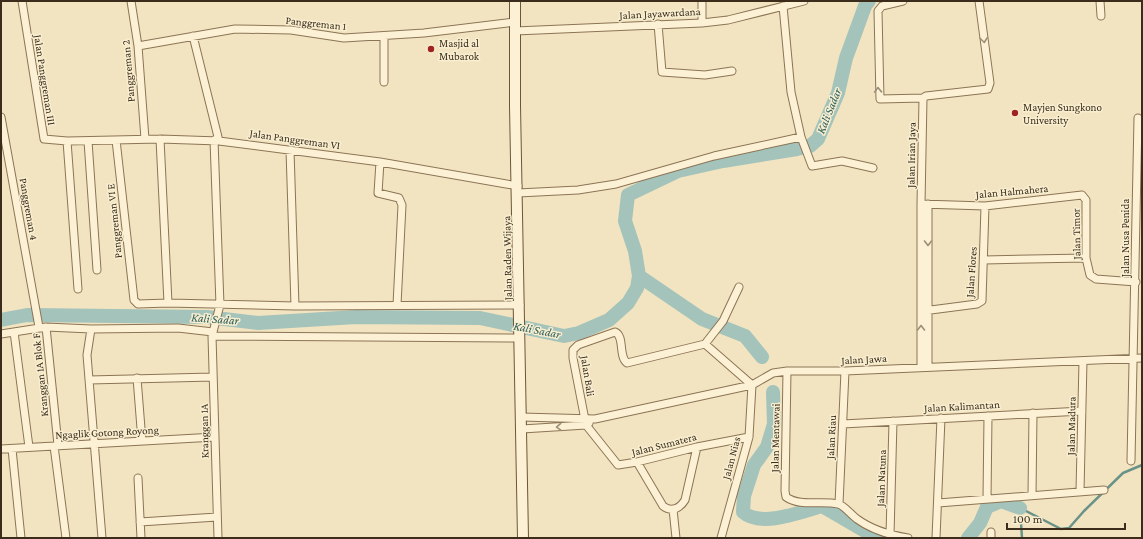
<svg xmlns="http://www.w3.org/2000/svg" width="1143" height="539" viewBox="0 0 1143 539" font-family="'Crimson Pro',serif">
  <rect width="100%" height="100%" fill="#f2e4c0"/>
  <g fill="none" stroke-linecap="round" stroke-linejoin="round">
    <path stroke="#699289" stroke-width="2.5" d="M1020,508L1061,529L1069,528L1084,511L1123,473L1142,465
      M1020,508L1022,538"/>
    <path stroke="#a3c3bb" stroke-width="14" d="M639,276L702,319L745,336L762,357
      M1,320L27,315L207,317L258,323L356,317L480,318L564,336L579,333L609,320L628,303L637,288L639,276L635,251L625,221L628,195L678,171L723,161L797,149L810,146L818,139L838,93L846,58L865,6L869,1
      M773,392L774,424L767,447L754,465L744,496L743,512C760,528 801,512 822,506L877,538
      M968,538L980,523L987,507L1001,501L1020,508"/>
    <g stroke="#8c7456" stroke-width="9">
      <path id="street" d="M22,1L44,139L67,141L160,139L219,141L380,162L518,186
        M131,1L138,46L145,139
        M702,1V23
        M903,1L882,6L878,11L880,99L923,98L926,96L988,89L990,83L979,1
        M1100,1L1101,16
        M783,6L791,92L801,137
        M658,24L662,72L705,75L732,71
        M515,31L702,23L728,20L804,1
        M193,36L219,141
        M138,46L235,29L291,30L344,38L424,33L515,22
        M384,82V37
        M1,117L39,327
        M160,139L168,303
        M116,140L134,300L138,304L168,303L295,306L520,305
        M214,140L220,305L212,336L218,538
        M67,141L78,289
        M88,141L97,270
        M290,150L295,306
        M380,162L378,193L399,198L402,205L397,305
        M518,193L578,190L616,184L714,156L801,137L812,166L842,161L873,168
        M921,204L985,206L1082,195L1086,200V258L1090,275L1096,279L1136,282
        M928,204V367
        M984,260L1086,258
        M923,311L977,304L982,301L985,206
        M46,327L58,445
        M91,329L87,355L102,538
        M14,332L29,447
        M1,334L46,327L91,329L178,328L213,332
        M212,336L519,338
        M705,344L723,321L739,287
        M921,367V204L923,98
        M787,371L785,491L786,497C800,507 822,500 838,504C844,505 851,515 857,519C872,530 889,535 908,538
        M137,378L142,441
        M89,380L213,377
        M521,417L595,419L752,385L773,373L787,371H845L1142,358
        M843,424L1082,411
        M522,429L586,425L589,423
        M54,446L66,538
        M1,449L215,437
        M12,449L21,538
        M1131,461L1138,118
        M637,462L663,506C672,513 680,508 685,500L697,447
        M138,478L141,538
        M1080,491L1083,361
        M1032,495L1033,413
        M987,499L988,416
        M938,503L1104,490
        M839,504L845,371
        M673,509L676,538
        M140,522L217,517
        M991,532V538
        M890,535L893,421
        M721,538L749,437L752,385L705,344L627,363C618,356 625,336 615,332L578,345L573,350V358L586,425L618,465L637,462L697,447L749,437
        M936,538L941,418"/>
    </g>
    <g stroke="#6e5539" stroke-width="12">
      <path id="secondary" d="M515,1V106L523,538"/>
    </g>
    <use href="#street" stroke="#fcf1d4" stroke-width="7"/>
    <use href="#secondary" stroke="#fcf1d4" stroke-width="10"/>
  </g>
  <defs><path id="oneway-chevron" d="M-2-3.5L2.5 0L-2 3.5" fill="none" stroke-width="1.6" stroke-linecap="round" stroke-linejoin="round"/></defs>
  <g stroke="#9c8e78">
    <use href="#oneway-chevron" transform="translate(984 40) rotate(83)"/>
    <use href="#oneway-chevron" transform="translate(878 90) rotate(-92)"/>
    <use href="#oneway-chevron" transform="translate(928 243) rotate(90)"/>
    <use href="#oneway-chevron" transform="translate(921 328) rotate(-90)"/>
    <use href="#oneway-chevron" transform="translate(559 427) rotate(176)"/>
  </g>
  <g fill="#a12321" stroke="#f8eed0" stroke-width="1.5">
    <circle cx="431" cy="49" r="4"/>
    <circle cx="1015" cy="113" r="4"/>
  </g>
  <g text-anchor="middle" stroke-width="3" stroke-linejoin="round" paint-order="stroke">
    <g font-size="11" fill="#3b2c1c" stroke="#f8eed0">
      <text transform="translate(660 13) rotate(-3)" y="4">Jalan Jayawardana</text>
      <text transform="translate(316 23) rotate(6)" y="4">Panggreman 1</text>
      <text transform="translate(128 71) rotate(-95)" y="4">Panggreman 2</text>
      <text transform="translate(45 80) rotate(81)" y="4">Jalan Panggreman III</text>
      <text transform="translate(295 139) rotate(8)" y="4">Jalan Panggreman VI</text>
      <text transform="translate(911 155) rotate(-89)" y="4">Jalan Irian Jaya</text>
      <text transform="translate(1012 191) rotate(-5)" y="4">Jalan Halmahera</text>
      <text transform="translate(29 209) rotate(80)" y="4">Panggreman 4</text>
      <text transform="translate(114 221) rotate(-96)" y="4">Panggreman VI E</text>
      <text transform="translate(1076 234) rotate(-91)" y="4">Jalan Timor</text>
      <text transform="translate(1125 238) rotate(-90)" y="4">Jalan Nusa Penida</text>
      <text transform="translate(507 258) rotate(-91)" y="4">Jalan Raden Wijaya</text>
      <text transform="translate(971 272) rotate(-86)" y="4">Jalan Flores</text>
      <text transform="translate(864 359) rotate(-3)" y="4">Jalan Jawa</text>
      <text transform="translate(40 375) rotate(-96)" y="4">Kranggan 1A Blok F</text>
      <text transform="translate(588 376) rotate(81)" y="4">Jalan Bali</text>
      <text transform="translate(962 406) rotate(-3)" y="4">Jalan Kalimantan</text>
      <text transform="translate(1071 426) rotate(-89)" y="4">Jalan Madura</text>
      <text transform="translate(204 431) rotate(-91)" y="4">Kranggan 1A</text>
      <text transform="translate(107 432) rotate(-3)" y="4">Ngaglik Gotong Royong</text>
      <text transform="translate(831 437) rotate(-87)" y="4">Jalan Riau</text>
      <text transform="translate(775 438) rotate(-89)" y="4">Jalan Mentawai</text>
      <text transform="translate(664 444) rotate(-14)" y="4">Jalan Sumatera</text>
      <text transform="translate(731 458) rotate(-75)" y="4">Jalan Nias</text>
      <text transform="translate(881 478) rotate(-88)" y="4">Jalan Natuna</text>
    </g>
    <g font-size="11" fill="#3b2c1c" stroke="#f8eed0" text-anchor="start">
      <text x="439" y="47">Masjid al<tspan x="439" dy="13">Mubarok</tspan></text>
      <text x="1023" y="111">Mayjen Sungkono<tspan x="1023" dy="13">University</tspan></text>
    </g>
    <g font-size="12" font-style="italic" fill="#2a5c5a" stroke="#f8eed0">
      <text transform="translate(829 111) rotate(-68)" y="4">Kali Sadar</text>
      <text transform="translate(215 319) rotate(4)" y="4">Kali Sadar</text>
      <text transform="translate(537 330) rotate(11)" y="4">Kali Sadar</text>
    </g>
  </g>
  <rect width="1143" height="539" fill="none" stroke="#3b2c1c" stroke-width="4"/>
  <path d="M1007 523v6h118v-6" fill="none" stroke="#3b2c1c" stroke-width="2"/>
  <text x="1013" y="523" font-size="12" fill="#3b2c1c" stroke="#f8eed0" stroke-width="3" paint-order="stroke">100 m</text>
</svg>
